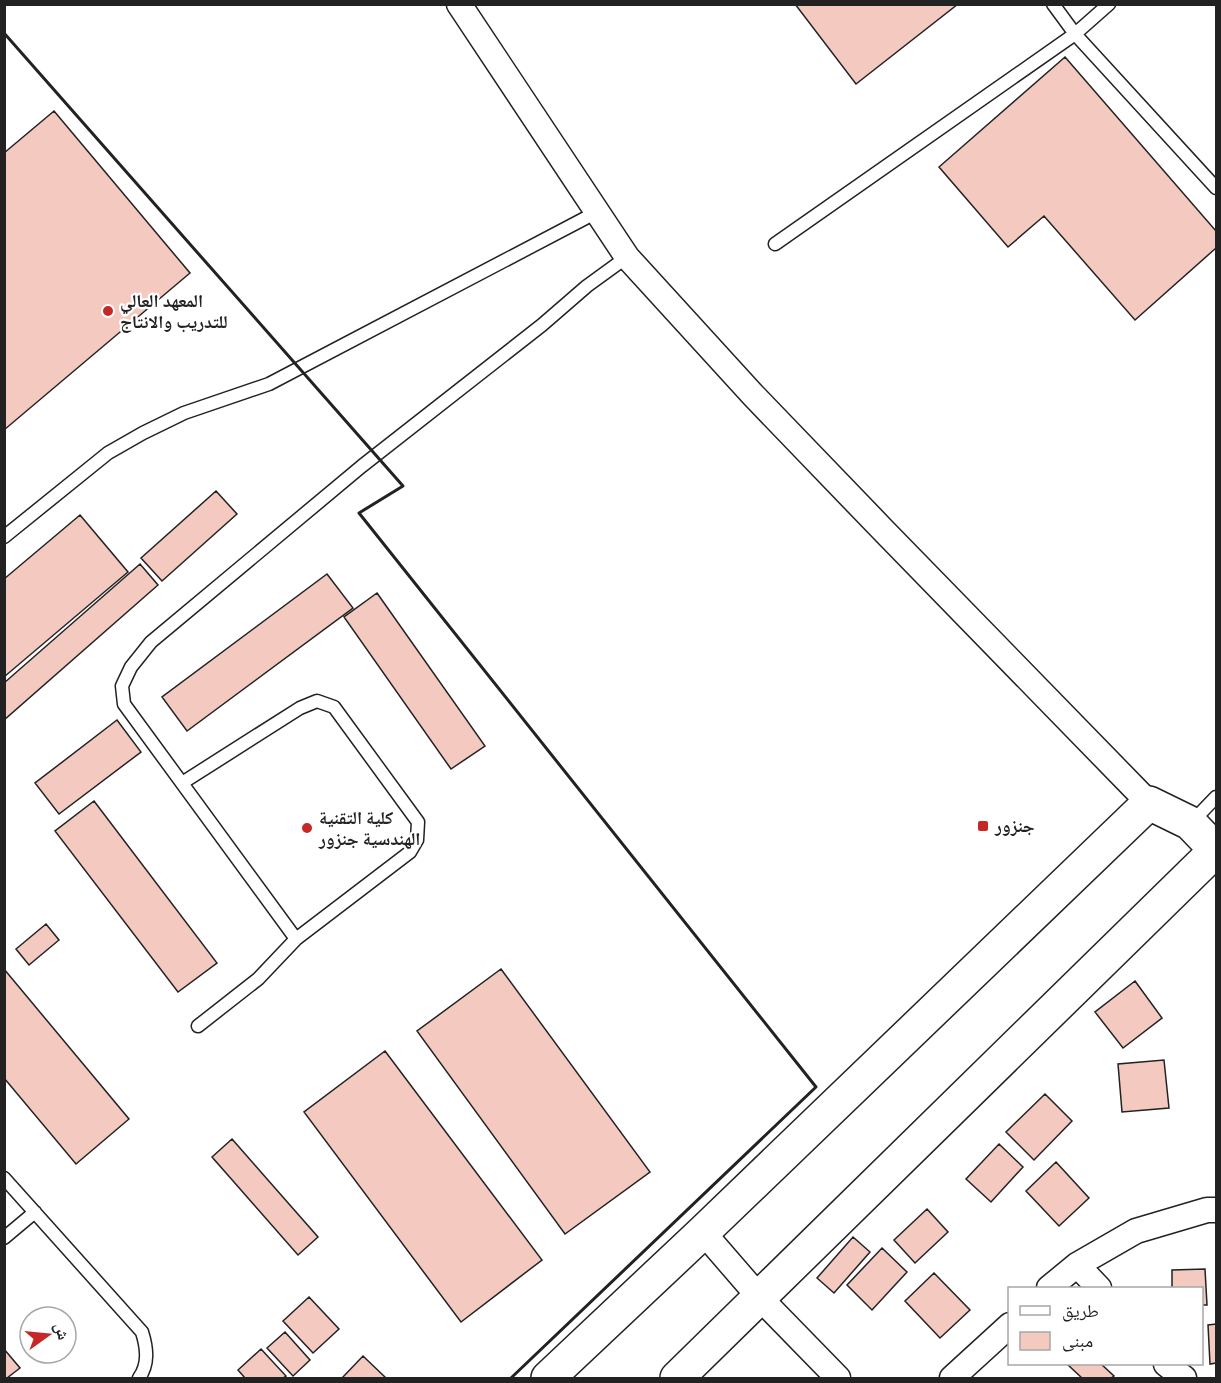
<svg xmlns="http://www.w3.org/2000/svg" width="1221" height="1383" viewBox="0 0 1221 1383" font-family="'Public Sans','Noto Naskh Arabic',sans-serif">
  <rect width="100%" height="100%" fill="#fff"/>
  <path fill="#f3c9c0" stroke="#222" stroke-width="1.5" d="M795,4H958L856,84Z
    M1065,57L1216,231V248L1135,320L1044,216L1008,247L939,167Z
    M54,111L190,273L4,430V153Z
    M216,491L237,514L162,581L141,558Z
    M80,515L128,572L4,677V579Z
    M140,564L158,585L4,720V683Z
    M327,574L353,608L187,731L162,697Z
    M377,593L485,746L451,769L344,617Z
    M117,720L141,752L59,814L35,783Z
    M94,801L217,963L178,992L55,831Z
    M46,924L59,940L29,965L16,949Z
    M4,969L129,1119L76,1164L4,1078Z
    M501,969L650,1172L565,1234L417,1031Z
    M1135,981L1162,1018L1123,1048L1095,1012Z
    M385,1051L542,1260L461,1322L304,1112Z
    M1164,1060L1169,1108L1122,1112L1118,1064Z
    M1045,1094L1072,1121L1034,1160L1006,1132Z
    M232,1139L318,1237L298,1255L212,1157Z
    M999,1144L1023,1167L991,1202L966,1179Z
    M1056,1162L1089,1198L1059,1226L1026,1191Z
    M927,1209L948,1232L915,1263L894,1240Z
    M853,1237L870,1252L834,1293L817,1278Z
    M882,1248L907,1272L872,1310L847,1285Z
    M1205,1269L1207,1305H1202V1288H1172V1270Z
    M934,1273L970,1310L940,1338L905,1301Z
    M309,1297L339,1329L313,1353L283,1321Z
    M1216,1324V1363L1210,1364L1208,1325Z
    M285,1332L310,1360L293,1376L267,1348Z
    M4,1349L20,1368L7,1378H4Z
    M261,1349L286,1376L283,1378H245L238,1370Z
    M363,1356L386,1378H342Z
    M1067,1364H1101L1114,1376L1111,1378H1082Z"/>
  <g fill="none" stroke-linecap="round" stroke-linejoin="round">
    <g stroke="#222" stroke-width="15">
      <path id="lane" d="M1053,4L1075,34L1216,188
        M775,244L1075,34L1109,4
        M4,537L108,453L143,433L184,413L269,384L597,212
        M182,783L300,708L317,701L334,707L418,822L417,840L410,852L296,939L258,979L198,1026
        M1192,822L1216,797
        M296,939L124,704L122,686L131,667L151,642L362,466L542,325L587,286L627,257
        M4,1178L142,1332C147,1348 149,1364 139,1378
        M4,1238L35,1212"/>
    </g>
    <g stroke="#222" stroke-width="27">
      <path id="street" d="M459,4L627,257L753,395L883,530L1149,803
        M703,1232L760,1298L838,1378
        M1077,1265L1099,1288
        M1049,1288L1077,1265L1136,1231L1207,1210H1216
        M1166,1364L1184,1378
        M952,1378L1010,1325"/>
    </g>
    <g stroke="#222" stroke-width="36">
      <path id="secondary" d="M548,1378L703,1232L1149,803L1190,823L1216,850
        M677,1378L1216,850"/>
    </g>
    <use href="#lane" stroke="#fff" stroke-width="12"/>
    <use href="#street" stroke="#fff" stroke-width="24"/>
    <use href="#secondary" stroke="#fff" stroke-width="33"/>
    <path stroke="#222" stroke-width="3" d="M4,33L403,486L359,513L816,1087L511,1378"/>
  </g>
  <g fill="#c62828" stroke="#fff" stroke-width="2">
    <circle cx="108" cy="311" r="6"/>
    <rect x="977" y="820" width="12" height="12" rx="3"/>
    <circle cx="307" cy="828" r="6"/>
  </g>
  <g text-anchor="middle" stroke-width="4.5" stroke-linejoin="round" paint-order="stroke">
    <g font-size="18" font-weight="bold" fill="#222" stroke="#fff" text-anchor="start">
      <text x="120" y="307">المعهد العالي<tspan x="120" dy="21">للتدريب والانتاج</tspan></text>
      <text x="319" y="824">كلية التقنية<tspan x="319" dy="21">الهندسية جنزور</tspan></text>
      <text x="995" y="832">جنزور</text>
    </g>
  </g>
  <rect width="1221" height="1383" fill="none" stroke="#222222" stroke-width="12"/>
  <rect x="1008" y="1287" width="195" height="78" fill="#ffffff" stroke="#a7a7a7" stroke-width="1.5"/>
  <rect x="1020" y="1306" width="30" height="9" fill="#ffffff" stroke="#a7a7a7" stroke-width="1.5"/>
  <text x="1062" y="1317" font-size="18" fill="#222222">طريق</text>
  <rect x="1020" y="1332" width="30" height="18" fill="#f3c9c0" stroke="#a7a7a7" stroke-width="1.5"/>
  <text x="1062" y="1347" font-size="18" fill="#222222">مبنى</text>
  <g transform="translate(48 1335) rotate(75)"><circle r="28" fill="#ffffff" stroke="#a7a7a7" stroke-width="1.5"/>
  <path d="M0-4.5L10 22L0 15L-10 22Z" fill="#c62828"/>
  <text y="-9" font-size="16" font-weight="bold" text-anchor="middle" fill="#222222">ش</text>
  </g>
</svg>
